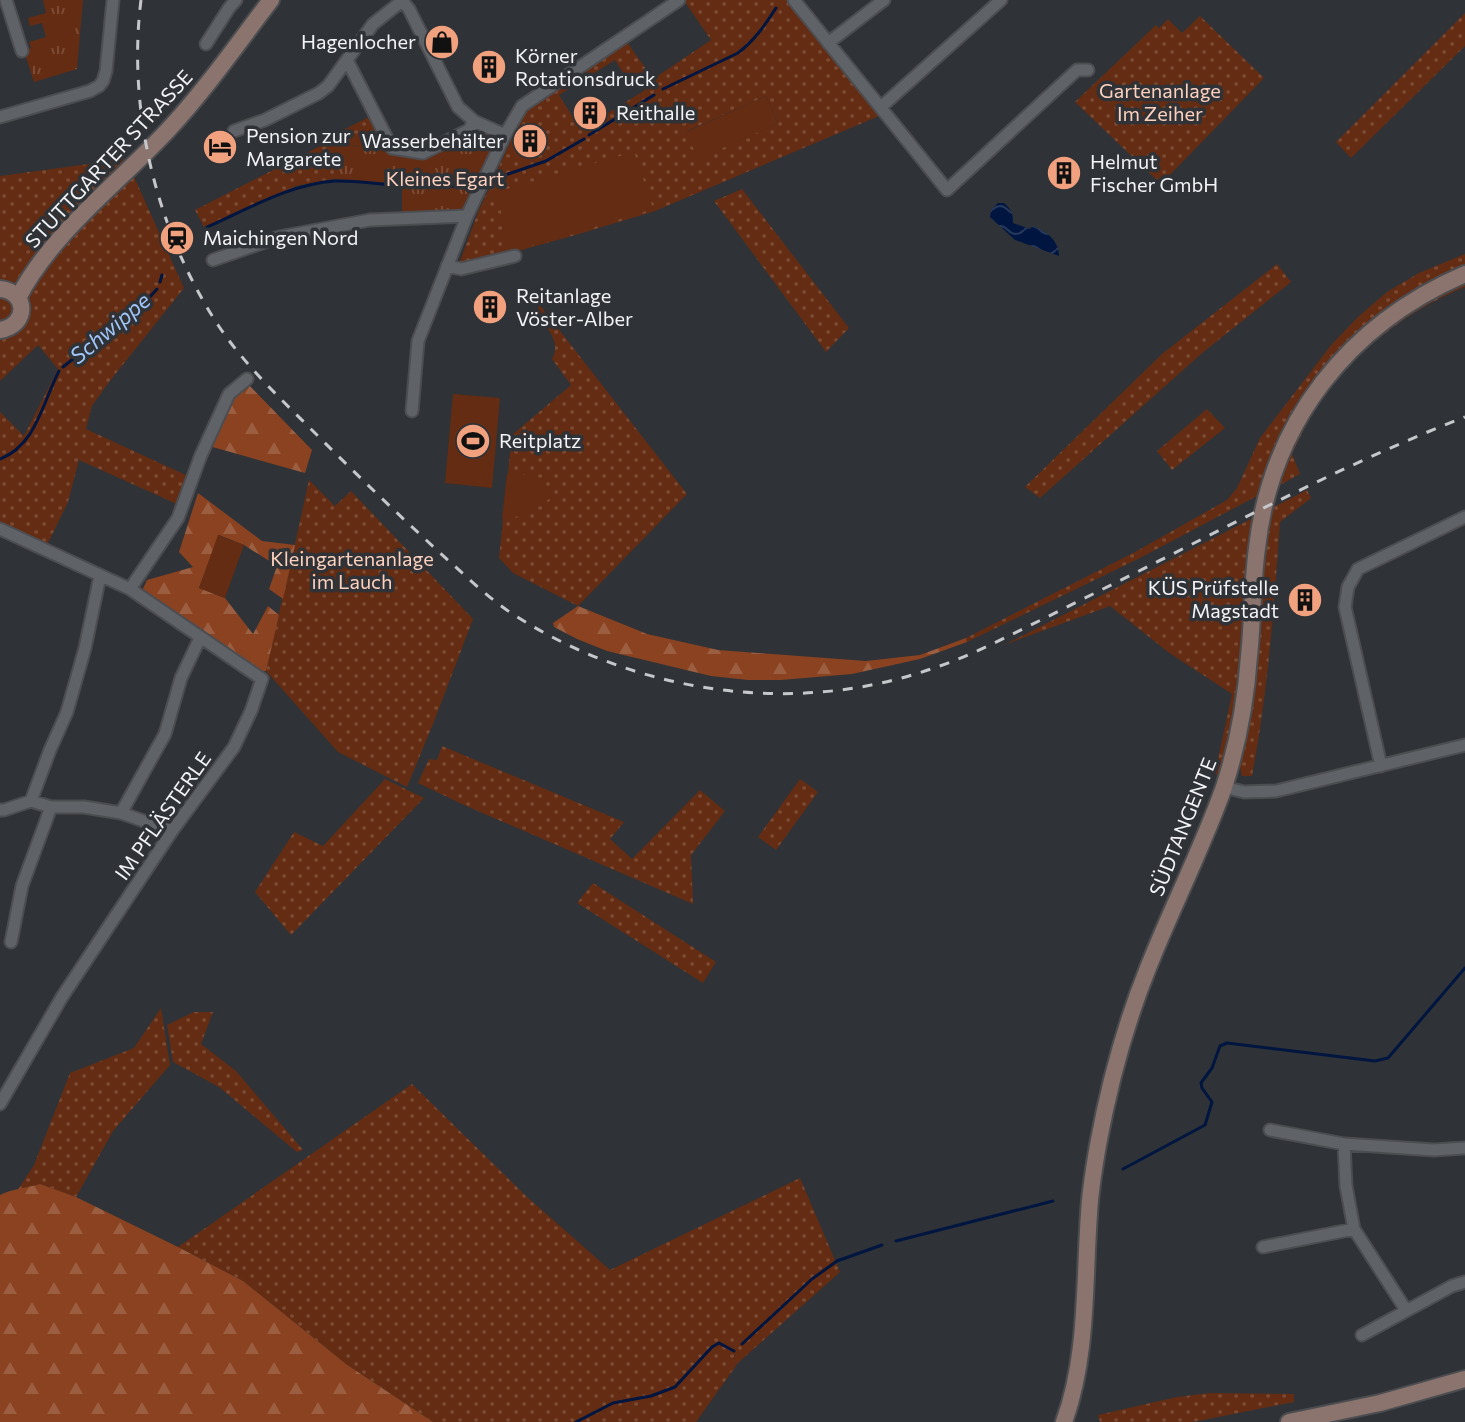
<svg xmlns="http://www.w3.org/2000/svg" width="1465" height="1422" viewBox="0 0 1465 1422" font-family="Commissioner,sans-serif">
  <defs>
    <pattern id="grass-dots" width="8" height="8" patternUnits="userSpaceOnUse" patternTransform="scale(2)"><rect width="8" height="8" fill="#642c12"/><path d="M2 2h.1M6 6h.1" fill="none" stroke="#7b4b35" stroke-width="1.8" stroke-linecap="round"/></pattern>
    <pattern id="forest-firs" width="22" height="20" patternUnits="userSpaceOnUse" patternTransform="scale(2)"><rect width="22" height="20" fill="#8b4220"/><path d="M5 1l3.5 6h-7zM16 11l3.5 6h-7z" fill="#9c5e41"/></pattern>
    <pattern id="park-tufts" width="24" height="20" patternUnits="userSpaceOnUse" patternTransform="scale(2)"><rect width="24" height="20" fill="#642c12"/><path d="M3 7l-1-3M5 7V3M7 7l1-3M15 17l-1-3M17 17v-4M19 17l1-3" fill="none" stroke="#7b4b35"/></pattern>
    <pattern id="water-waves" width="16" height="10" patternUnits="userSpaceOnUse" patternTransform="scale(2)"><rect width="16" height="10" fill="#001640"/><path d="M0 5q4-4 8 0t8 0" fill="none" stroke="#26385c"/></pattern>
  </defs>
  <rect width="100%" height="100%" fill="#2f3236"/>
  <path fill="url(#grass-dots)" fill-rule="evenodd" d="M673,0H787L879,116L655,211L579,234L468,265L460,261L479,210L527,106ZM685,2L711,40L653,79L627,42ZM615,60L632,87L639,82L645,90L581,130L559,95ZM766,96L778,123L698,158L687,131Z
    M1465,13V46L1351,158L1336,142Z
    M1200,16L1264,78L1161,184L1075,102L1156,25L1159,28L1168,19L1182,33Z
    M373,115L391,151L339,143L333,179L296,186L204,227L195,210L330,141L331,136Z
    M126,159L184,288L109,382L92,406L86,429L190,477L179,505L79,460L68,502L47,545L0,525V412L24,436L58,369L38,345L0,381V176Z
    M742,189L849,328L826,352L714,201Z
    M1465,254V265C1377,308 1312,363 1272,454C1267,467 1263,482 1259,495L1140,558L967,642L966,638L1135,552L1227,500L1237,488L1260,438L1331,345L1358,317L1387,292L1419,273Z
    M1277,264L1291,282L1201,354L1040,498L1025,487L1162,354Z
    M1465,278V287C1408,310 1347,356 1315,410C1306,424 1299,440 1292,454L1300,474L1273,489L1292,441L1326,384L1375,334Z
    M539,304L687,494L578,606L513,573L499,558L512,435L571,385L552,359C562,342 546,327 537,313Z
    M1207,409L1225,428L1172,470L1157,451Z
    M309,480L335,506L351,491L473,619L435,719L407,787L338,752L266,671L291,560L299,561L301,555L293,553Z
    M1307,490L1311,498L1280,522C1274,607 1268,692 1252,776H1242L1239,762L1266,511Z
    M1253,518L1238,703L1219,775L1215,774L1232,694L1168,652L1110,606L1004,645Z
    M442,746L624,822L610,839L632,859L700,790L725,811L691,855L693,904L464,805L418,783L429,759L437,760Z
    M385,779L424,798L291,935L255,892L294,832L323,846Z
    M800,779L818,792L776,850L758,837Z
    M593,883L716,962L703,983L577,903Z
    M161,1008L170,1065L113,1131L76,1197L40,1184L17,1191L34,1165L70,1073L134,1048Z
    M194,1012H213L201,1044L236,1071L303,1150L297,1152L219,1087L173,1062L167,1025Z
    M412,1084L526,1196L610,1270L800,1178L840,1272L738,1363L696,1422H433L346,1364L243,1281L178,1247Z
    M1210,1393L1294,1394V1402L1193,1422H1100L1098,1415L1177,1397Z"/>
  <path fill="url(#forest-firs)" d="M244,380L312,450L305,473L209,446Z
    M198,493L262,541L295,545L283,599L269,589L277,566L244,545L219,535L199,588L225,598L253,634L268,606L279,615L266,671L255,672L141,593L147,580L193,567L179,552Z
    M578,606L647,634L718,650L866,661L920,655L966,638L967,642L920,659L852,674L781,680H748L711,676L607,651L577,639L554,627L553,623Z
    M40,1184L76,1197L178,1247L243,1281L346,1364L433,1422H0V1195C12,1189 26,1188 40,1184Z"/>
  <path fill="url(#park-tufts)" d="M43,0H83L77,69L34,82L24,51L31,48L29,42L46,37L42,23L30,26L28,18L46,13Z
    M479,128L497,137L467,209L402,213V184L333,179L338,143L423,156Z"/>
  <path fill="#642c12" d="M766,96L778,123L698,159L686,132Z
    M634,152L653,209L509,252L497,192Z
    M453,394L500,398L492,488L445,483Z
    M507,474L534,475L553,497L512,519H502Z
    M218,535L244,545L225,598L199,588Z"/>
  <path fill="url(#water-waves)" d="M998,203H1004C1012,210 1013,213 1013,223L1030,229L1032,226C1046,231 1059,240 1059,256L1015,240L990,217L991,210Z"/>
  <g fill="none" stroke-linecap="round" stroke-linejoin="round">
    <path stroke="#001640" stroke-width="3" d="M663,89L738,53C755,40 765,25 776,8
      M589,135L654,95
      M508,174L546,161L584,139
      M207,227C248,209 290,184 335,181C362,180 389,186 416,187C430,188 445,186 459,186
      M160,282L162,275
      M63,367L149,298L157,289
      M0,459C36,445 42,404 59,371
      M1123,1169L1205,1125L1212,1102L1202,1088L1201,1083L1212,1068L1220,1046L1227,1043L1375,1061L1388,1058L1465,968
      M896,1241L1053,1201
      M742,1344L812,1279L837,1261L882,1245
      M576,1422L613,1403L651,1396L675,1387L712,1347L719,1343L734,1351"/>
    <g stroke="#4c4d51" stroke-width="15">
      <path id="street" d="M6,0L22,51
        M404,0L402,1L409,9L458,107L474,121L505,135
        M794,0L947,190L1077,70H1088
        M828,43L884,0
        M206,44L229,8L236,0
        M346,62L349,64L392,148L423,153L469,130L474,121
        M881,107L1001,0
        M0,117L90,91L99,86L103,81L106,71L113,0
        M234,131L265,120L319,93L328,86L373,24L402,1
        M213,260L279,237L370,220L467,216
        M447,266L461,269L515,256
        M412,411L418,341L467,216L505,135L522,106L679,0
        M0,529L130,589L262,679L251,711L234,747L172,831L62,997L0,1104
        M130,589L178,518L201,455L229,394L247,379
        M1381,766L1345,607L1348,587L1358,569L1465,517
        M1224,787L1244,792L1276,791L1465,745
        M31,801L50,750L67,712L85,648L100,576
        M0,810H4L31,801L51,807H84L121,813L172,831
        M121,813L165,734L181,678L200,638
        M11,942L22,886L51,807
        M1270,1130L1344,1144L1434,1150L1465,1148
        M1344,1144L1346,1186L1354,1229L1406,1310
        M1263,1247L1354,1229
        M1362,1335L1452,1286L1465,1282"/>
    </g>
    <g stroke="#4c4d51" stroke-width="20">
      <path id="secondary" d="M0,289C29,292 28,326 0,330
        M18,298C52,232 119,183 168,130C206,89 238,43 271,0
        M1064,1422C1088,1356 1084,1283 1089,1214C1090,1191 1094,1168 1098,1145C1109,1085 1125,1025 1148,968C1172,907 1202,849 1224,787C1238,744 1246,700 1249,656C1253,620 1252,584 1257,548C1271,422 1349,324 1465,274
        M1289,1422L1380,1403L1465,1379"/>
    </g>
    <use href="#street" stroke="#5f6267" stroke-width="11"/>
    <use href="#secondary" stroke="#8b746d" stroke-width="16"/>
    <path stroke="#c5c7ca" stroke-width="3" stroke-dasharray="10 10" stroke-linecap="butt" d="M141,0C127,111 157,232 218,325C246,367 284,402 320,438C362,480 405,521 449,561C469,579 489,598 511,613C634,693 792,717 931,669C971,656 1008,636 1045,618C1077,602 1109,586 1141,570C1248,516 1354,460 1465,417"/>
  </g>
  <defs>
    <g id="shop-disc" transform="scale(1.8)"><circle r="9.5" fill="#f2a17e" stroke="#2f3236"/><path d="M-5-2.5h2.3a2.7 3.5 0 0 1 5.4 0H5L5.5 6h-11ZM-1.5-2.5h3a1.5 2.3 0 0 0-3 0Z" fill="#111"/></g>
    <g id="building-disc" transform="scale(1.8)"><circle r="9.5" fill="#f2a17e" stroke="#2f3236"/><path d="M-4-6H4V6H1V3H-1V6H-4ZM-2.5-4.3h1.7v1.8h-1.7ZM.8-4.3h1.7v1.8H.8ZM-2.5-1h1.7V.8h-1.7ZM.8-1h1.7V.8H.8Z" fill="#111"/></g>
    <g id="hotel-disc" transform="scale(1.8)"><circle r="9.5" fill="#f2a17e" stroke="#2f3236"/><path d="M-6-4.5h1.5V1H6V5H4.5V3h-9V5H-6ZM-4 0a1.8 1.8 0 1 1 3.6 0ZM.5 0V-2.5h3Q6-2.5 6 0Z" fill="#111"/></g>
    <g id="station-disc" transform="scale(1.8)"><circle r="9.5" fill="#f2a17e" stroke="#2f3236"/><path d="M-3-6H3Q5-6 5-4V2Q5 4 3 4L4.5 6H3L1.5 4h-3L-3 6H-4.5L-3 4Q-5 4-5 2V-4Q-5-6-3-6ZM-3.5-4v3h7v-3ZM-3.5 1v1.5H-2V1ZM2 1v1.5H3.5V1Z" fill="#111"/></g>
    <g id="stadium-disc" transform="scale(1.8)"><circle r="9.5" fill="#f2a17e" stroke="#2f3236"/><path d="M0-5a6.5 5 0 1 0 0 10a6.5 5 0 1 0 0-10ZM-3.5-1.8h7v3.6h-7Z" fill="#111"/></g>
  </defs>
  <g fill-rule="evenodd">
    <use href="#shop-disc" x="442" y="42"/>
    <use href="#building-disc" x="489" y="67"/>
    <use href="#building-disc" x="590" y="113"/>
    <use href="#building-disc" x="530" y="141"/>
    <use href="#hotel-disc" x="220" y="147"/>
    <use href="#building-disc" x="1064" y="173"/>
    <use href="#station-disc" x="177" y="238"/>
    <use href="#building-disc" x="490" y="307"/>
    <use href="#stadium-disc" x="473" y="441"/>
    <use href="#building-disc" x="1305" y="600"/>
  </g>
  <g text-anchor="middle" stroke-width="7" stroke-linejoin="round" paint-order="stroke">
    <g font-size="20" fill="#f2f3f6" stroke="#2f3236" text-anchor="start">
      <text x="416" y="49" text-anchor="end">Hagenlocher</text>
      <text x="515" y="63">Körner<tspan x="515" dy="23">Rotationsdruck</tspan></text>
      <text x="616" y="120">Reithalle</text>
      <text x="246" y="143">Pension zur<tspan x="246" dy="23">Margarete</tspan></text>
      <text x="504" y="148" text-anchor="end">Wasserbehälter</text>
      <text x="1090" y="169">Helmut<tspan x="1090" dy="23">Fischer GmbH</tspan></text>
      <text x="203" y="245">Maichingen Nord</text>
      <text x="516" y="303">Reitanlage<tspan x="516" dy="23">Vöster-Alber</tspan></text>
      <text x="499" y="448">Reitplatz</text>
      <text x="1279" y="595" text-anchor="end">KÜS Prüfstelle<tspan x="1279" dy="23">Magstadt</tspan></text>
    </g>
    <g font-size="20" fill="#fdd1be" stroke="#2f3236">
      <text x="1160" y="98">Gartenanlage<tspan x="1160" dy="23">Im Zeiher</tspan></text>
      <text x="445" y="186">Kleines Egart</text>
      <text x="352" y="566">Kleingartenanlage<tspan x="352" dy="23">im Lauch</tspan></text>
    </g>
    <g font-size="20" fill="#f2f3f6" stroke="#2f3236">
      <text transform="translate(109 159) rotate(-47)" y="7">STUTTGARTER STRASSE</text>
      <text transform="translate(163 816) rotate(-55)" y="7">IM PFLÄSTERLE</text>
      <text transform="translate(1183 827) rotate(-68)" y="7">SÜDTANGENTE</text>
    </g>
    <g font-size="22" font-style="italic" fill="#a0c5f9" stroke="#2f3236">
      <text transform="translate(110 328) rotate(-40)" y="8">Schwippe</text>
    </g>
  </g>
</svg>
